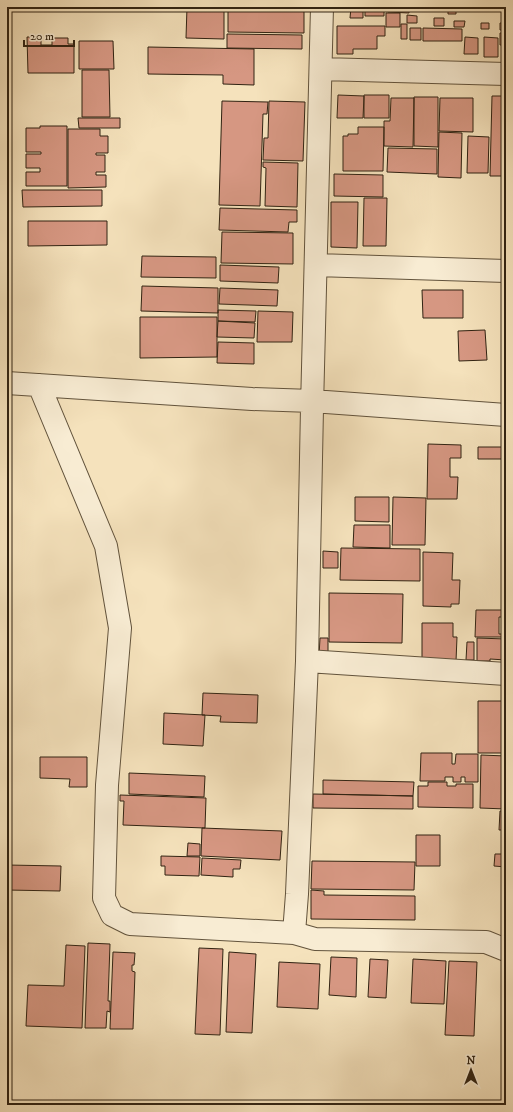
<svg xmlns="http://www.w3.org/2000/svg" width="513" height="1112" viewBox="0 0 513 1112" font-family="'IM FELL DW Pica',serif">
  <rect width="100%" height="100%" fill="#f5e2bc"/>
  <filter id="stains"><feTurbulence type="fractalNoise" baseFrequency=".005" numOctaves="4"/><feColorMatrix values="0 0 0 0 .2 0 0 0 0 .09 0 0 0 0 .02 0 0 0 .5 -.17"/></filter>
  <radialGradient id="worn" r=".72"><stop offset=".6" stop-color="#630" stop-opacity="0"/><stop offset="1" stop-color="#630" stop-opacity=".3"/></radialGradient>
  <path fill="#d69782" stroke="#312312" d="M187,7H224V39L186,38Z
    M228,7H304V33L228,32Z
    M351,7H363V18H350Z
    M365,7H384V16H365Z
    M388,7H409V13L388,12Z
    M448,8H456V14H448Z
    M386,13H400V27H386Z
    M407,15L417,16V23H407Z
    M434,18H444V26H434Z
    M454,21H465L464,27H454Z
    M481,23H489V29H481Z
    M500,23H506V30H500Z
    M401,24H407V39H401Z
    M337,26H385V36H377V49H353V54H337Z
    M410,28H421V40H410Z
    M423,28L462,29V41H423Z
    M500,33H506V45H500Z
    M227,34L302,35V49L227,48Z
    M27,37H41V45H52V38H68V44H74V73H28Z
    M465,37L478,38V54H464Z
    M484,37L498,38V57H484Z
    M79,41H113L114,69H79Z
    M148,47L254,49V85L223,84V75L148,74Z
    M82,70H109L110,117H82Z
    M338,95L364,96L363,118H337Z
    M364,95H389V118H364Z
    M492,96H506V176H490Z
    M414,97H438V147L414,146Z
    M391,98H414L413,147L384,146V121H390Z
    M440,98H473V132L439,131Z
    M222,101L268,102L267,114H263L260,206L219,205Z
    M269,101L305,102L303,161L263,160L264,138H268Z
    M78,118H120V128H79Z
    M40,126H67V186H26V172H40V168H26V154H41V152H26V128H40Z
    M358,127H384L383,171H343V136H348V134H358Z
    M68,129H100V136H108V153H96V155H105V172H96V175H106V187L68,188Z
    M439,132L462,133L461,178L438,177Z
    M468,136L489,137L488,173H467Z
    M388,148L437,149V174L387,172Z
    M263,162L298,163L297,207L265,206L266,168L263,167Z
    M334,174L383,175V197L334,196Z
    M22,190H102V206L23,207Z
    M364,198H387L386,246H363Z
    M331,202H358L357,248L331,247Z
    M220,208L297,210V222H289L288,232L219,230Z
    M28,221H107V245L28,246Z
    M222,232L293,233V264L221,263Z
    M142,256L216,257V278L141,277Z
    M220,265L279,267L278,283L220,281Z
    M142,286L218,288V313L141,311Z
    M220,288L278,290L277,306L219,304Z
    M422,290H463V318H423Z
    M218,310L256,311L255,322L218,321Z
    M258,311L293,312L292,342H257Z
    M140,317H217V357L140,358Z
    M218,321L255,323L254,338L217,337Z
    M485,330L487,360L459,361L458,331Z
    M218,342L254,343V364L217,363Z
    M428,444L461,445V458H450V477H458L457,499H427Z
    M478,447H506V459H478Z
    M355,497H389V522L355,521Z
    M393,497L426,498L425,545H392Z
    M354,525H390V548L353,547Z
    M341,548L420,549V581L340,580Z
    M323,551L338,552V568H323Z
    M423,552L453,553L452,580H460L459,604H451V607L423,606Z
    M329,593L403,594L402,643L329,642Z
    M476,610H504V617H499V634H503V637H475Z
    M422,623H453V637H457L456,661L422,660Z
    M320,638H328V656H319Z
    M477,638L506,639V660L490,659V661H477Z
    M467,642H474V660H466Z
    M203,693L258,695L257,723L220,722L221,716L202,715Z
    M478,701H506V753H478Z
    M164,713L205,715L203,746L163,744Z
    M421,753H452V764H455L456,754H478V782H465V777H461V782H453V777H445V781H420Z
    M481,755L506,756V809L480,808Z
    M40,757H87V787H69L70,779L40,778Z
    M129,773L205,776L204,797L129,794Z
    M323,780L414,782L413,796L323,794Z
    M428,782H447V786H456V784H473V808L418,807V786H428Z
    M313,794L413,796V809L313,808Z
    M120,795L206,798L205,828L123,825L124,801H120Z
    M500,811H506V830H499Z
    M202,828L282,831L280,860L201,856Z
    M416,835H440V866H416Z
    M188,843L200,844V856H187Z
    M495,854H506V867L494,866Z
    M161,856L200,857L199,876L165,875V866H161Z
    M202,858L241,860L240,869H233V877L201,875Z
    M312,861L415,862L414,890L311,889Z
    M7,865L61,866L60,891L7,890Z
    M311,890L324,891V895L415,896V920L311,919Z
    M88,943L110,944L108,1001H110V1012L107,1011L106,1028H85Z
    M66,945L85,946L82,1028L26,1026L28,985L64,986Z
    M199,948L223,949L220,1035L195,1034Z
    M113,952L135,953L134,965H132V971L135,972L133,1029H110Z
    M229,952L256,954L252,1033L226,1032Z
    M331,957L357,958L356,997L329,995Z
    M370,959L388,960L386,998L368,997Z
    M413,959L446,961L444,1004L411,1003Z
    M449,961L477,962L474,1036L445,1035Z
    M279,962L320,964L318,1009L277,1007Z"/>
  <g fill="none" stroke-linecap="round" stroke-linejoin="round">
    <g stroke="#62533c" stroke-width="24">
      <path id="minor" d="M322,7L312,408L307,661L297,894L294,933L315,939L486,942L506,950
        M321,69L506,74
        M316,265L506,271
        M7,383L252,399L312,401L506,415
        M39,385L106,546L120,628L107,785L104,898L112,915L130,924L294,933
        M307,661L506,674"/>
    </g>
    <use href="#minor" stroke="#f8ecd3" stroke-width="22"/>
  </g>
  <rect width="513" height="1112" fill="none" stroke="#f5e2bc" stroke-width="24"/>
  <rect x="8" y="8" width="497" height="1096" fill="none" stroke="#312312" stroke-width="2"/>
  <rect x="12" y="12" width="489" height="1088" fill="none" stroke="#312312"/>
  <g transform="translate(471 1070)" stroke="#f8ecd3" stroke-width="3" paint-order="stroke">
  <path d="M0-3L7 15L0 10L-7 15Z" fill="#312312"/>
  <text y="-6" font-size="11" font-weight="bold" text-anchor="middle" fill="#312312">N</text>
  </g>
  <path d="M24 40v6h50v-6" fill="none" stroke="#312312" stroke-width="2"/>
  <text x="30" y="40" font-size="12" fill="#312312" stroke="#f8ecd3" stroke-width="3" paint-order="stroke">20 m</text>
  <rect width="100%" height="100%" filter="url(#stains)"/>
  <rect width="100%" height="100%" fill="url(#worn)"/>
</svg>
